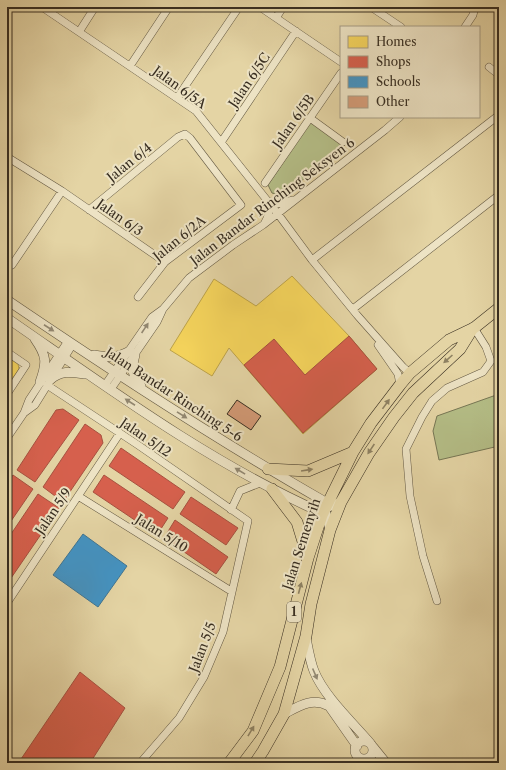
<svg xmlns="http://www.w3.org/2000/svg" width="506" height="770" viewBox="0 0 506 770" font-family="'Libre Caslon Text',serif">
  <rect width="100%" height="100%" fill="#e4d4a4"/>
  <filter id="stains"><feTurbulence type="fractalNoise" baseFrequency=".005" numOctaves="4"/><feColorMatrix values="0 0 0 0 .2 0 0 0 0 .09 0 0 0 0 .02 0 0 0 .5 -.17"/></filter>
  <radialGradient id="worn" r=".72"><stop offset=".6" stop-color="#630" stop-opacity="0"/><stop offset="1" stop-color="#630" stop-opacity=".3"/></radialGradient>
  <path fill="#b4bd86" stroke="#767654" d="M311,121L345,145L283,196L272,193L268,185Z
    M499,394V446L439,460L433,431L437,416Z"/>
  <path fill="#f6d55c" stroke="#bda34a" d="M292,276L349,336L377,369L303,434L229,348L212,376L170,350L214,279L256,306Z
    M7,357L18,364L19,369L7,386Z"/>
  <path fill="#d6604d" stroke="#a75140" d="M349,336L377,369L303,433L244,365L274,339L305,375Z
    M63,409L79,420L35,482L17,470L56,410Z
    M85,424L101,435L103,443L63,502L43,487Z
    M121,448L185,492L173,509L109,466Z
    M13,475L33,489L7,527V484Z
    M104,475L168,518L157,535L93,492Z
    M38,494L59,508L7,584V540Z
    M191,497L238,528L226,545L180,514Z
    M175,520L228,557L216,574L164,538Z
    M80,672L125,708L90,763H21L19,762Z"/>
  <path fill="#4393c3" stroke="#407592" d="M83,534L127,566L98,607L53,575Z"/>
  <path fill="#d39a76" stroke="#382e21" d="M237,400L261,416L251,430L227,414Z"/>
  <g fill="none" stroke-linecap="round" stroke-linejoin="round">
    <g stroke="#635842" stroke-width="8">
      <path id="minor" d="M42,7L196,111L278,214L312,260L357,315L403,367L410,373
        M260,7L341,62
        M371,7L401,27
        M276,18L283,7
        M465,27L473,15L475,7
        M79,32L95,7
        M130,66L169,7
        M489,67L499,75
        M177,98L239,7
        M310,118L343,142
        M222,141L296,31
        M7,157L62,191L165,262
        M265,183L341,73
        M268,201L277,204L293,200
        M89,210L178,137L185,134L190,138L241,205L165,262L138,297
        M264,224C269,216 270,210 268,201
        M312,260L499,115
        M7,262L12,265L62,191
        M353,309L499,195
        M378,345L398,374L400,385
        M7,352L26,365L7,394
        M47,385L138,445L248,521L223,632L204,677L179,718L140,763
        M105,385L152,317L163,309
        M111,389L157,322L163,309L189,278L233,245L263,225L385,130L400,117
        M24,413L35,405L73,344
        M7,438L24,413L29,400L68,341
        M78,496L231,591
        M231,510L240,491L260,483
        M437,601L423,556L410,496L406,449L422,417L432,401L447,388L483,372L491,361L486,347L474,328
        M7,603L120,433"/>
    </g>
    <g stroke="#635842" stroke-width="10">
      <path id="tertiary" d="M7,300C110,370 214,438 322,500L325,509L330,530
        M7,318C107,387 207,461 318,511L341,502
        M35,339C47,356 47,363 40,382
        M94,355C109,358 116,358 130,351
        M135,355C131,370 132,374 141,386
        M50,380C61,370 71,372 85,374
        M306,638C308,648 310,661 314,671C324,696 352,722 370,743
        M284,714C299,706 312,697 329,706L357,746
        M355 750a9 9 0 1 1 18 0a9 9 0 1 1-18 0Z
        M373,747L386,763"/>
    </g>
    <g stroke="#382e21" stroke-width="12">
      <path id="primary" d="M268,469L308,471L353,452
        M272,489L297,522L308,558
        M229,763L253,731L280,667L308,558L322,515L353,452L371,423L400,385L410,373L449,340L474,328L499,308
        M255,763L263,751L284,714L306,636L311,604L330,530L341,502L369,453L394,417L413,393L460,349L473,328"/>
    </g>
    <use href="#minor" stroke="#ede3c4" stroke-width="7"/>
    <use href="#tertiary" stroke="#ede3c4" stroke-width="9"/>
    <use href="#primary" stroke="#e4d4a4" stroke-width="11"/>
  </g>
  <defs><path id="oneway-solid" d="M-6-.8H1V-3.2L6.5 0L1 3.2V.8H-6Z"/></defs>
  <g fill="#928872">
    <use href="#oneway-solid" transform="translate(49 328) rotate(33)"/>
    <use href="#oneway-solid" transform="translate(145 328) rotate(-56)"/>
    <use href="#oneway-solid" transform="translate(130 402) rotate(-147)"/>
    <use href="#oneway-solid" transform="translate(182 415) rotate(32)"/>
    <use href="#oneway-solid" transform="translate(240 471) rotate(-149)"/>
    <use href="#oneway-solid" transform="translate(315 674) rotate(67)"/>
  </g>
  <g fill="#8e8162">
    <use href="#oneway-solid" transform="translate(448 359) rotate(138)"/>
    <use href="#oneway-solid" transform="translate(386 404) rotate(-54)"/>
    <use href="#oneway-solid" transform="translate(371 449) rotate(124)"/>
    <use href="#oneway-solid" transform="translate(307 470) rotate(-9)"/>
    <use href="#oneway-solid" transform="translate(300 588) rotate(-75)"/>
    <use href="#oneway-solid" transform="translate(251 731) rotate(-59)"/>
  </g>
  <g text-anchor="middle" stroke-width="4" stroke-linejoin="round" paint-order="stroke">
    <rect fill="#ede3c4" stroke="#6e6452" stroke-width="1" x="287" y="602" width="14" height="20" rx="3"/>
    <g font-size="12" font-weight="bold" fill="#382e21">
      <text x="294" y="616">1</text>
    </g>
    <g font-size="13" fill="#382e21" stroke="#ede3c4">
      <text transform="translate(249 80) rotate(-56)" y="5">Jalan 6/5C</text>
      <text transform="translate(180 87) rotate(36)" y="5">Jalan 6/5A</text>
      <text transform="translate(293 121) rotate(-55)" y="5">Jalan 6/5B</text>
      <text transform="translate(129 162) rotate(-39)" y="5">Jalan 6/4</text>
      <text transform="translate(272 201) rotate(-37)" y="5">Jalan Bandar Rinching Seksyen 6</text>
      <text transform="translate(120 217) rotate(35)" y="5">Jalan 6/3</text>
      <text transform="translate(179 238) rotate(-39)" y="5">Jalan 6/2A</text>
      <text transform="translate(174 394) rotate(33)" y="5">Jalan Bandar Rinching 5-6</text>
      <text transform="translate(146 437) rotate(34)" y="5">Jalan 5/12</text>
      <text transform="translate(53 511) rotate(-56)" y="5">Jalan 5/9</text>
      <text transform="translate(162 533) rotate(32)" y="5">Jalan 5/10</text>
      <text transform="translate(301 544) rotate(-72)" y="5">Jalan Semenyih</text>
      <text transform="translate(202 647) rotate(-69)" y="5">Jalan 5/5</text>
    </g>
  </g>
  <rect width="506" height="770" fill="none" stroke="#e4d4a4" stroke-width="24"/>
  <rect x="8" y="8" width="490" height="754" fill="none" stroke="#382e21" stroke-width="2"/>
  <rect x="12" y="12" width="482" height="746" fill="none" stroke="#382e21"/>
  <rect x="340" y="26" width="140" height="92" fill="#ede3c4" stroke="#a59b83"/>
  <rect x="348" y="36" width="20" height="12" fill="#f6d55c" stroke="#a59b83"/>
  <text x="376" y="46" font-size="12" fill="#382e21">Homes</text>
  <rect x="348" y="56" width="20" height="12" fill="#d6604d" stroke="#a59b83"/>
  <text x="376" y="66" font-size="12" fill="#382e21">Shops</text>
  <rect x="348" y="76" width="20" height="12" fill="#4393c3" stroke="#a59b83"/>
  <text x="376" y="86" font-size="12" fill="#382e21">Schools</text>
  <rect x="348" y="96" width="20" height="12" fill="#d39a76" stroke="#a59b83"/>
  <text x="376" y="106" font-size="12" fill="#382e21">Other</text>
  <rect width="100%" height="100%" filter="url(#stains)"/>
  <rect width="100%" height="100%" fill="url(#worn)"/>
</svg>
